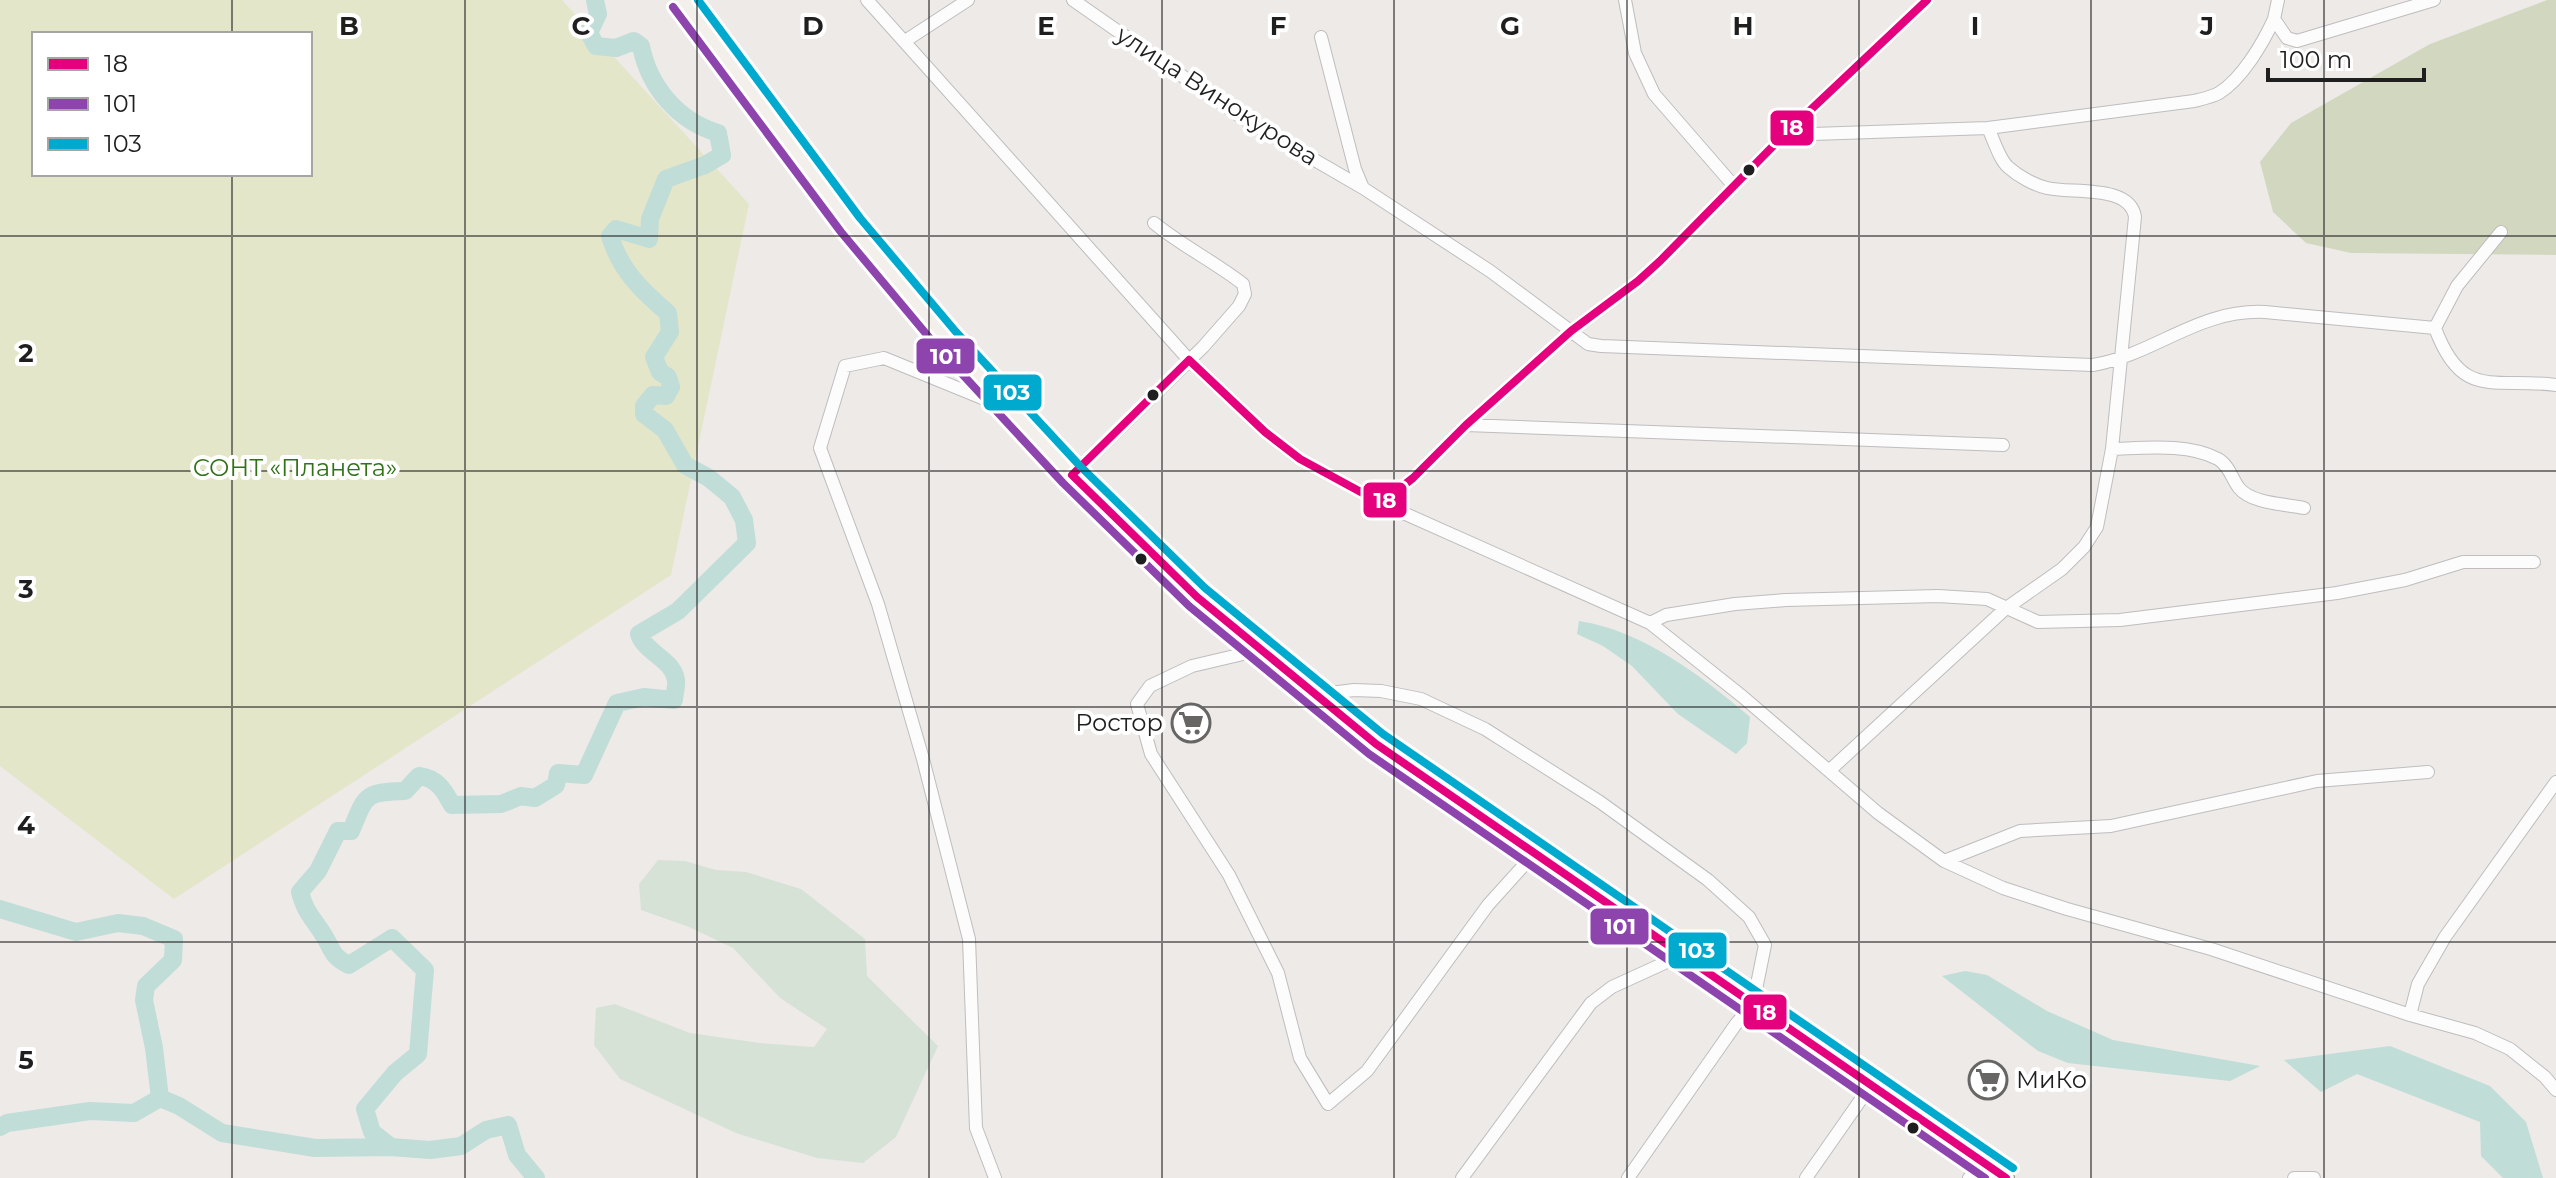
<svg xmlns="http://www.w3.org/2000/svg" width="2556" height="1178" viewBox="0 0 2556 1178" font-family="Montserrat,sans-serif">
  <rect width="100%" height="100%" fill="#edeae8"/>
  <path fill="#e4e6ca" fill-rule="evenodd" d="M0,0H562L749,204L671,575L174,899L0,766ZM310,34V174H34V34Z"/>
  <path fill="#d2d8c0" d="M2547,0H2556V255L2351,253L2306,243L2273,212L2260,162L2291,123L2430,44Z"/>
  <path fill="#d7e2d7" d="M658,860L685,861L716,870L746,872L801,889L865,939L867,976L938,1046L896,1137L863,1163L817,1158L736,1133L620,1079L594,1045L596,1008L615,1004L690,1033L760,1043L814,1047L827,1029L780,998L733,948L689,927L641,910L639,884Z"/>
  <path fill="#c0ddd8" d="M1579,621C1644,631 1701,676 1750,717L1747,743L1736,754L1678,714L1632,666L1603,646L1577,634Z
    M1965,971L1987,975L2047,1011L2113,1040L2260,1066L2230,1081L2068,1063L2038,1051L1942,976Z
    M2390,1046L2490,1086L2526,1122L2543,1178H2503L2481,1156L2480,1122L2357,1074L2321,1092L2284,1060Z"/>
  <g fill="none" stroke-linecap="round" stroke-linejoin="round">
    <path stroke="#c0ddd8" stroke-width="18" d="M0,909L76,932L118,923L143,926L174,939L173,960L146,986L144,1000L154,1048L160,1098L179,1106L222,1133L315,1148L391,1147L430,1150L461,1146L486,1130L508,1125L517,1155L536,1178
      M0,1127L7,1123L90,1111L134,1113L160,1098
      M391,1147L372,1132L365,1109L395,1073L418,1054L425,970L392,938L349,965C329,955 333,948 321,931C310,914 306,913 300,892L318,871L338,831H351C366,795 364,792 405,791L419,776C437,778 444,790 452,805L501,804L521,796L535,798L556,785L558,773L584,775L617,703L644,697L674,700C674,695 677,686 676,680C673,659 645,653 639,634L678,611L747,543L744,520L732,497L709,478L685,465L665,430L644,414V406L653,395L666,396L671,387L668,377L660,372L654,357L670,332L668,313C642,291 620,270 610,236L616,229L649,239L650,219L666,179L705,165L722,155L718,133C678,121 649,87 641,46L634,41L616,48L596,46L589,33L598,14L595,0"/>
    <g stroke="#bfbdbd" stroke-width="14">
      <path id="street" d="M867,0L1189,360L1265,432L1300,459L1381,503L1413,478L1466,425L1571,331L1638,281L1660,261L1784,135L1927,0
        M1073,0L1244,119L1363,188L1490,271L1588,344L1601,346L2093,365C2156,354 2198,309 2265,312L2435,328C2462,401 2493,377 2556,385
        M1625,0L1635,53L1654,94L1733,185
        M2278,0L2274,19L2287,38L2297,41L2434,0
        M1321,37L1355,169L1363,188
        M905,41L968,0
        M1784,135L1988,128L2194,101C2202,99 2212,97 2219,93C2242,79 2263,43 2274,19
        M2435,328L2457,286L2501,232
        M1466,425L2003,445
        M2112,449C2145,448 2188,443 2218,459C2229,465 2232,479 2239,488C2252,504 2286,504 2304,508
        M1072,475L1203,347L1239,306L1245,294L1243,284C1215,262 1182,246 1154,223
        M1381,503L1650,623L1743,697L1878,813L1944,861L2003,888L2067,909L2211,949L2410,1015L2475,1033L2510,1049L2545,1077L2556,1090
        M1650,623L1666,615L1735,604L1786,600L1938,596L1987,599L2038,622L2120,620L2337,593L2405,580L2463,562H2534
        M1260,650L1192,666L1150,686L1137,704L1151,754L1229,875L1278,973L1300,1058L1328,1104L1367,1071L1488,905L1534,854
        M1315,695L1354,690L1381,691L1421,699L1485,729L1600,802L1708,880L1749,917L1765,945L1753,1004L1736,1024L1628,1178
        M1830,770L2005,609L2062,569L2084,547L2097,527L2112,449L2135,217C2130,184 2071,194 2047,188C2034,185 2018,176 2008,167C1999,159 1994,140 1988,128
        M1944,861L2020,831L2111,826L2317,781L2428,772
        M2410,1015L2418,984L2445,937L2556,782
        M995,1178L976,1128L969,939L923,759L878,604L820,448L845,366L884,358L1009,409
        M1462,1178L1591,1003L1612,987L1682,955
        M1806,1178L1871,1085
        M1969,1178L1988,1166
        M2294,1178H2314"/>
    </g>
    <g stroke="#969082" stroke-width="18">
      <path id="secondary" d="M683,0L851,225L947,340L1072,475L1197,597L1376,744L2006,1178"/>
    </g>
    <use href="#street" stroke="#fcfcfc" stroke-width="12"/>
    <use href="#secondary" stroke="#f3f0eb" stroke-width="16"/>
    <g stroke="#fff" stroke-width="14">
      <path id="bus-1" d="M1189,360L1265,432L1300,459L1381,503L1413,478L1466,425L1571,331L1638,281L1660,261L1784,135L1927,0
        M1072,475L1197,597L1376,744L2006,1178
        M1072,475L1189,360"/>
    </g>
    <g stroke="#fff" stroke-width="14">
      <path id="bus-2" d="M673,7L841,232L938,348L1063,483L1189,606L1369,754L1985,1178"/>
    </g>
    <g stroke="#fff" stroke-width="14">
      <path id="bus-3" d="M698,0L860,218L956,332L1081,467L1205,588L1383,734L2013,1168"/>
    </g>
    <use href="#bus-1" stroke="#e5007d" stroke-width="8"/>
    <use href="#bus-2" stroke="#8e44ad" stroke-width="8"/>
    <use href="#bus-3" stroke="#00a9ce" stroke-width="8"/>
  </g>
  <path fill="none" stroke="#1f1f1f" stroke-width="2" stroke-opacity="0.55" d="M232,0V34M465,0V1178M697,0V1178M929,0V1178M1162,0V1178M1394,0V1178M1627,0V1178M1859,0V1178M2091,0V1178M2324,0V1178M232,174V1178M0,236H2556M0,471H2556M0,707H2556M0,942H2556"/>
  <defs>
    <g id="supermarket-ring" transform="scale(2)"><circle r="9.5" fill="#fff" stroke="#676665" stroke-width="1.5"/><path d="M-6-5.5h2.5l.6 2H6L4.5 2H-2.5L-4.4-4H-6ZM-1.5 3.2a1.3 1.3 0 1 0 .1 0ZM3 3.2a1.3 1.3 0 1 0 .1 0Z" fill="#676665"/></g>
  </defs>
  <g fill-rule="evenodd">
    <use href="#supermarket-ring" x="1191" y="723"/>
    <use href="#supermarket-ring" x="1988" y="1080"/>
  </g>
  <g fill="#1f1f1f" stroke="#fff" stroke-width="3">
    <circle cx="1749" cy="170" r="7"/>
    <circle cx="1153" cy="395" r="7"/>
    <circle cx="1141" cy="559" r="7"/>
    <circle cx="1913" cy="1128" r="7"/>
  </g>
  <g text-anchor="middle" stroke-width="8" stroke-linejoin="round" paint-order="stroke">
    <g font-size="24" fill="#1f1f1f" stroke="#fff">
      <text transform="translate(1217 96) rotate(33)" y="8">улица Винокурова</text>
    </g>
    <g font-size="24" fill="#317218" stroke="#fff">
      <text x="295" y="476">СОНТ «Планета»</text>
    </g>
    <g font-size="24" fill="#1f1f1f" stroke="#fff" text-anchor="end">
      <text x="1163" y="731">Ростор</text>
      <text x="2016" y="1088" text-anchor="start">МиКо</text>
    </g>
  </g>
  <g font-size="26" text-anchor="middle" font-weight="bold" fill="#1f1f1f" stroke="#fff" stroke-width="8" stroke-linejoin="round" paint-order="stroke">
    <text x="349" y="35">B</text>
    <text x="581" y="35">C</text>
    <text x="813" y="35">D</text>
    <text x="1046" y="35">E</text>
    <text x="1278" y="35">F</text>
    <text x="1510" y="35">G</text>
    <text x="1743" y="35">H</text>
    <text x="1975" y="35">I</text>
    <text x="2207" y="35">J</text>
    <text x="26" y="362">2</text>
    <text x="26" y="598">3</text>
    <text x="26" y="834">4</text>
    <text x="26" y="1069">5</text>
  </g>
  <g stroke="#fff" stroke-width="3">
    <rect x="1769" y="109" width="46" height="38" rx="8" fill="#e5007d"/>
    <rect x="915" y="337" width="61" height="38" rx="8" fill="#8e44ad"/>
    <rect x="982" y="373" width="61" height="39" rx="8" fill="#00a9ce"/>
    <rect x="1362" y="481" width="46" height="38" rx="8" fill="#e5007d"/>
    <rect x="1589" y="907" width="61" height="39" rx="8" fill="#8e44ad"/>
    <rect x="1667" y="931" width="61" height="39" rx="8" fill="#00a9ce"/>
    <rect x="1742" y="993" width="46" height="38" rx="8" fill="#e5007d"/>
  </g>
  <g font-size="22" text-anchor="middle" font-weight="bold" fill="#fff">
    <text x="1792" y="135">18</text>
    <text x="946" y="364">101</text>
    <text x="1012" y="400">103</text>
    <text x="1385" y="508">18</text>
    <text x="1620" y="934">101</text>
    <text x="1697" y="958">103</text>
    <text x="1765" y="1020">18</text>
  </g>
  <rect x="32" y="32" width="280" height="144" fill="#ffffff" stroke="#a5a5a5" stroke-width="2"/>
  <rect x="48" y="58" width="40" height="12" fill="#e5007d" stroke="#a5a5a5" stroke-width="2"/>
  <text x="104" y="72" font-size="24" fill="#1f1f1f">18</text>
  <rect x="48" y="98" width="40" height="12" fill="#8e44ad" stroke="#a5a5a5" stroke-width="2"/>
  <text x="104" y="112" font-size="24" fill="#1f1f1f">101</text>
  <rect x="48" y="138" width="40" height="12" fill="#00a9ce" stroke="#a5a5a5" stroke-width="2"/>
  <text x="104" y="152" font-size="24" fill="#1f1f1f">103</text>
  <path d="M2268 68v12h156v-12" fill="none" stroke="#1f1f1f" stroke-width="4"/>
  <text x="2280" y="68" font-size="24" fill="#1f1f1f" stroke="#ffffff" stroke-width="6" paint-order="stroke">100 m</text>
</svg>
